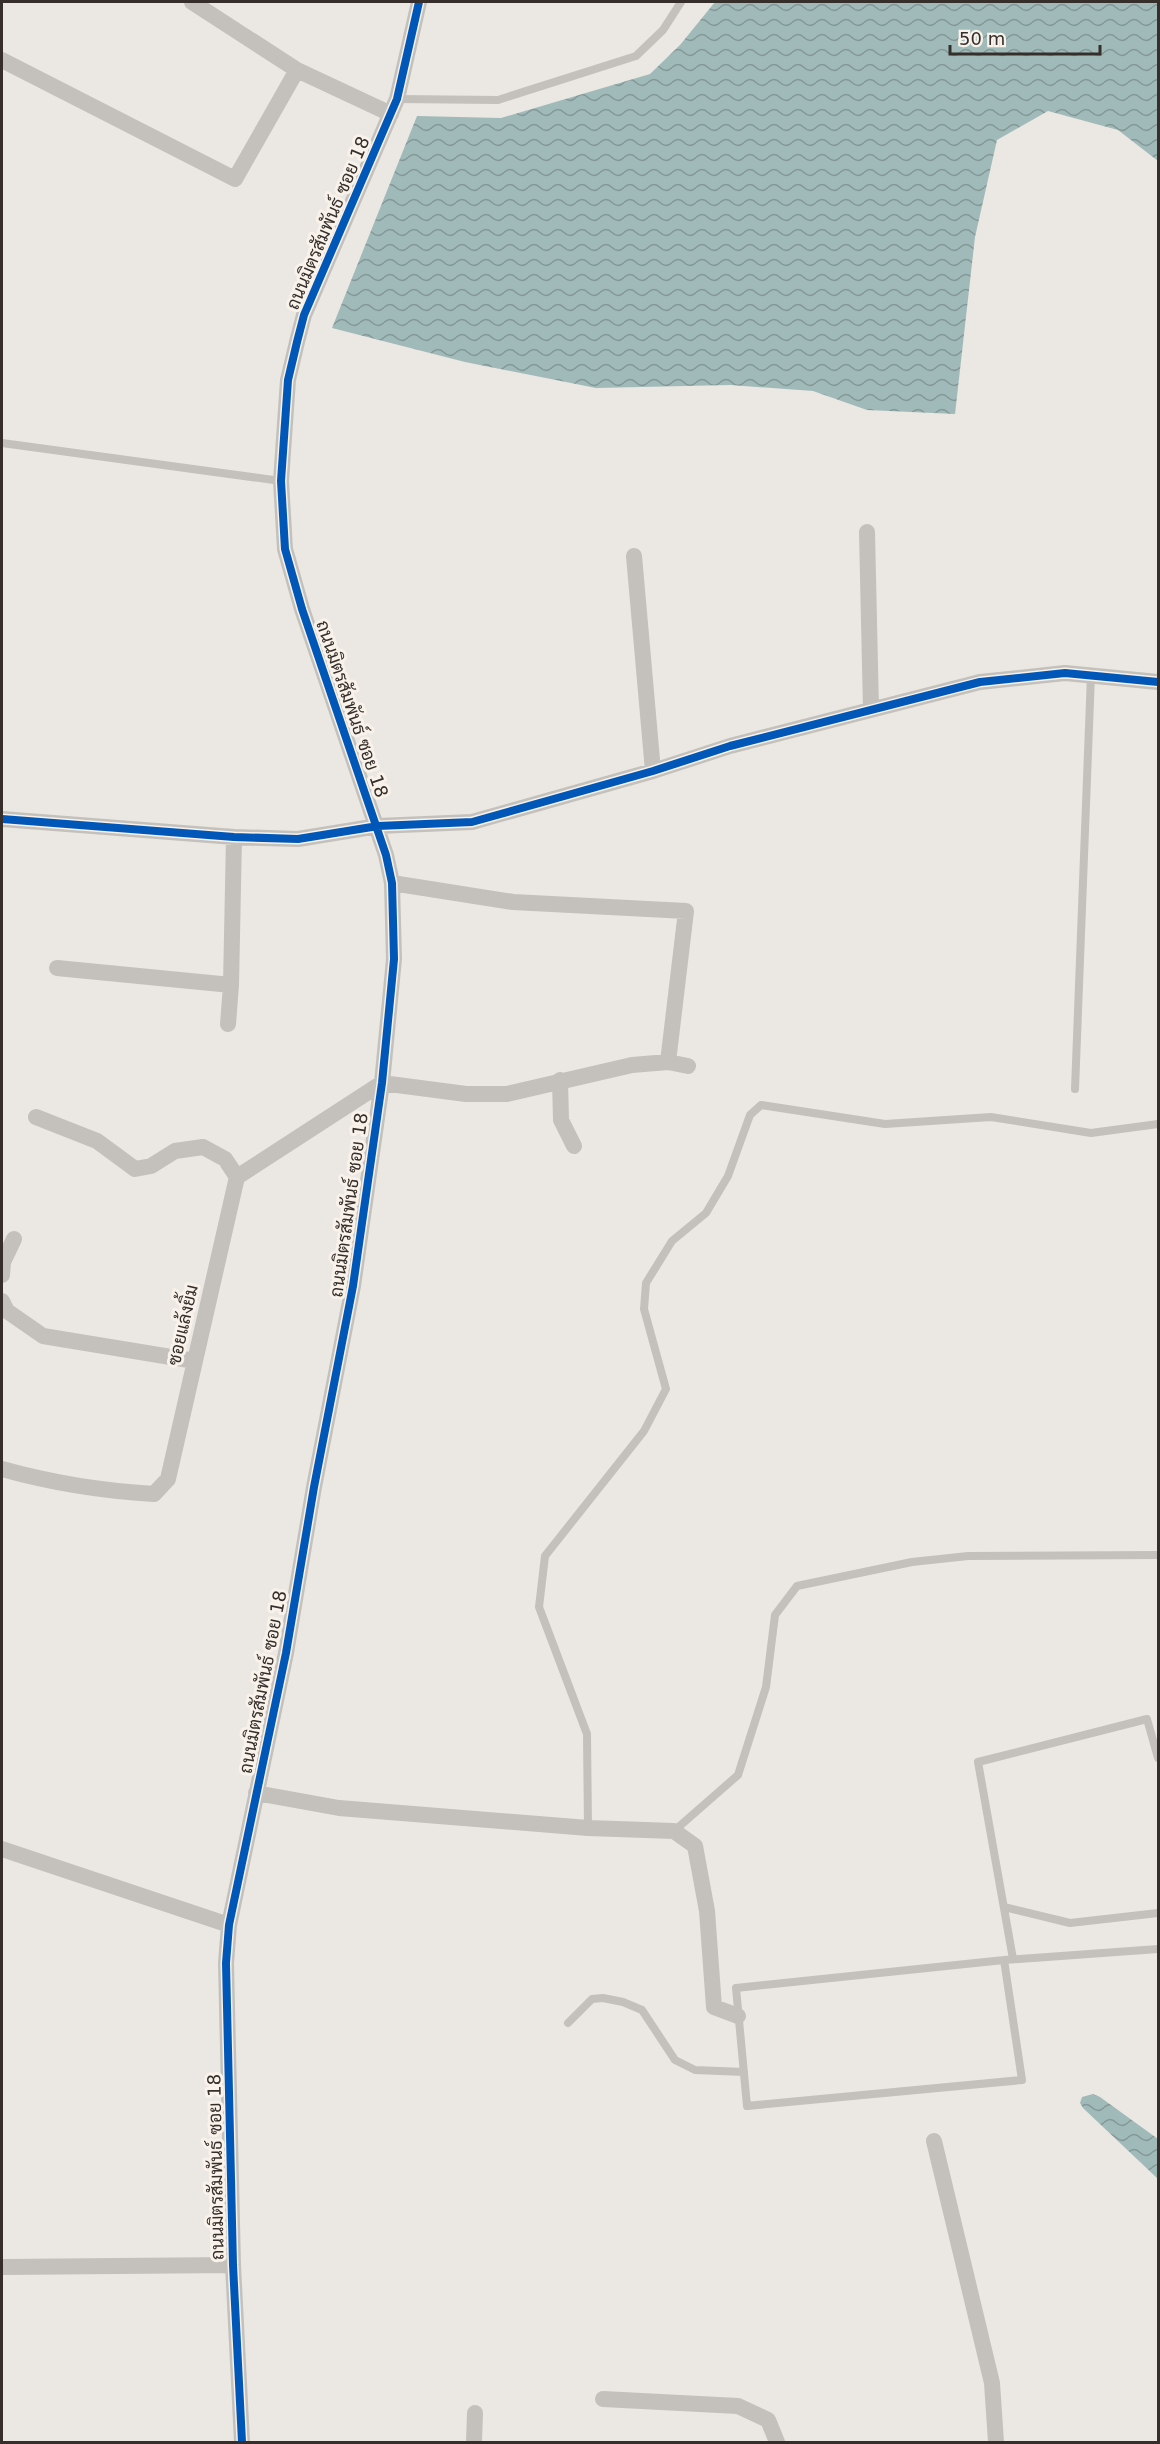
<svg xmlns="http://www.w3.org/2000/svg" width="1160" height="2444" viewBox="0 0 1160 2444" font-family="'DejaVu Sans',Sarabun,sans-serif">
  <defs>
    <pattern id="water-waves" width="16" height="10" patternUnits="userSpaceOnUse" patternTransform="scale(1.5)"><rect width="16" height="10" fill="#a0baba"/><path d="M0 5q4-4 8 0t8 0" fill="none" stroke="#839897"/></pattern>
  </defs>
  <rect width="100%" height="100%" fill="#ebe7e2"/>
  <path fill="url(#water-waves)" d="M715,2H1158V161L1118,130L1048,111L997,140L975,237L955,414L867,410L813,391L730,385L596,388L465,362L332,328L417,116L501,118L650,74L680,45Z
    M1093,2094L1100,2097L1158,2139V2179L1083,2108L1080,2103L1082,2097Z"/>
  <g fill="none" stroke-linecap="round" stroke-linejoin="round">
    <path stroke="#c4c0bb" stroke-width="8" d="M397,99L498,100L636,56L663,30L681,2
      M2,443L281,481
      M1075,1089L1091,675
      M588,1828L587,1734L539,1607L545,1556L644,1431L666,1389L644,1309L646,1283L672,1241L706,1213L728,1176L750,1115L761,1105L885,1124L991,1117L1091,1133L1158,1124
      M674,1831L738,1775L766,1687L775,1615L797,1586L912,1562L968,1556L1158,1555
      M1004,1907L1070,1923L1158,1913
      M1013,1959L978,1762L1147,1719L1158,1758
      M1004,1960L1022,2080L747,2106L736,1988L1004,1960L1158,1949
      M568,2023L592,1999L603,1998L623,2002L642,2010L675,2060L695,2070L744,2072"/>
    <path stroke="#c4c0bb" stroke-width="16" d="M192,2L297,70L391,114
      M2,60L235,179L297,70
      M867,532L871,710
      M634,556L653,771
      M2,819L234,837L298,839L378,826L472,822L653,771L730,746L980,682L1065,673L1158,682
      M392,883L513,902L686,911L668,1062
      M57,968L231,985
      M228,1024L231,985L234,837
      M560,1080L561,1120L574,1146
      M36,1117L97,1141L135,1169L151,1166L175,1151L203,1147L225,1159L237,1177
      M2,1275L3,1262L14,1239
      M2,1301L7,1311L43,1336L195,1361
      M2,1469C52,1483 102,1491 154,1494L168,1479L237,1177L382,1083L466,1094H507L632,1065L668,1062L688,1066
      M256,1793L339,1808L588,1828L674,1831L695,1846L707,1911L714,2007L738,2016
      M2,1849L229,1925
      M934,2141L992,2383L996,2442
      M2,2267L233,2265
      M603,2399L738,2406L768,2420L777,2442
      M242,2442L233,2265L226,1963L229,1925L286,1653L314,1487L353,1286L382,1083L394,959L392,883L386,855L302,609L285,549L281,481L288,380L297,342L304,315L397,99L419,2
      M474,2442L475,2413"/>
    <g stroke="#f8f2ea" stroke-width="11">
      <path id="cycleway" d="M2,819L234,837L298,839L378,826L472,822L653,771L730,746L980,682L1065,673L1158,682
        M242,2442L233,2265L226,1963L229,1925L286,1653L314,1487L353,1286L382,1083L394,959L392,883L386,855L302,609L285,549L281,481L288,380L297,342L304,315L397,99L419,2"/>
    </g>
    <use href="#cycleway" stroke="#0057b8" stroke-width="8"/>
  </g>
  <g text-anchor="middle" stroke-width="6" stroke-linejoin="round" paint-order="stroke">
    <g font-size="18" fill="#352e2a" stroke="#f8f2ea">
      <text transform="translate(328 223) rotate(-67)" y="6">ถนนมิตรสัมพันธ์ ซอย 18</text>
      <text transform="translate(352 709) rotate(71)" y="6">ถนนมิตรสัมพันธ์ ซอย 18</text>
      <text transform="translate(349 1205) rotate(-82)" y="6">ถนนมิตรสัมพันธ์ ซอย 18</text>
      <text transform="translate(183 1325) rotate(-77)" y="6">ซอยแล้งยิ้ม</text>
      <text transform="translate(263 1682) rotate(-79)" y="6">ถนนมิตรสัมพันธ์ ซอย 18</text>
      <text transform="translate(216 2167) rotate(-91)" y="6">ถนนมิตรสัมพันธ์ ซอย 18</text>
    </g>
  </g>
  <rect width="1160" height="2444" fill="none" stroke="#352e2a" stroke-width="6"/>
  <path d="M950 45v9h150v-9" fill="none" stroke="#352e2a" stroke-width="3"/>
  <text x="959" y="45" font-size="18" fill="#352e2a" stroke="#f8f2ea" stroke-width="4.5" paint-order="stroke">50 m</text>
</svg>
